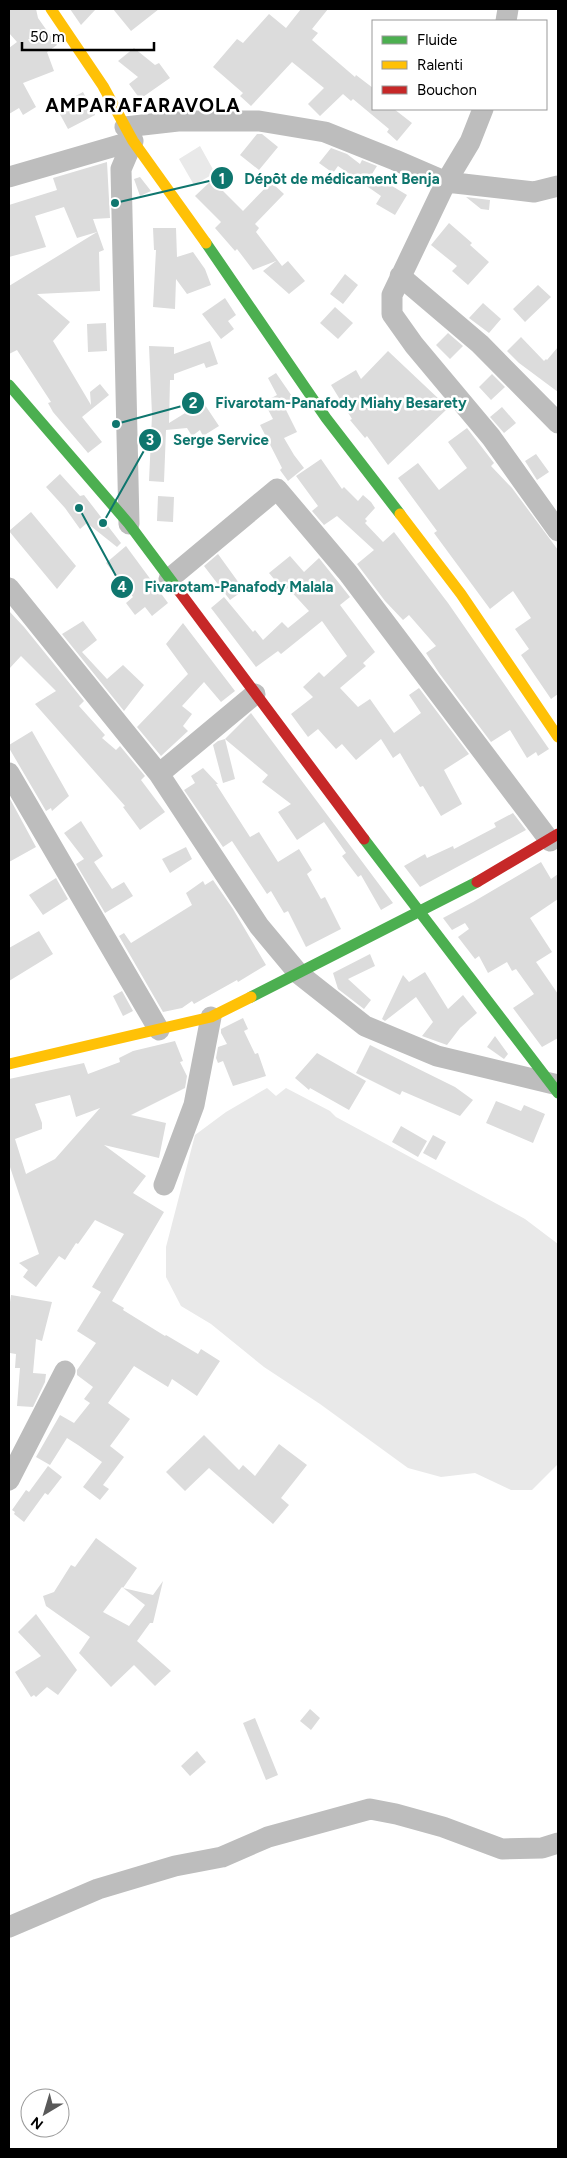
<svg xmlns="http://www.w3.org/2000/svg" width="567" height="2158" viewBox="0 0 567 2158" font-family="Figtree,sans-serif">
  <rect width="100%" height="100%" fill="#fff"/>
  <path fill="#e9e9e9" d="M200,146L215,173L194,185L179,159Z
    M267,1088L276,1096L286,1088L330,1111L336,1117L525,1219L558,1244V1464L532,1490H511L475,1473L441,1477L408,1468L320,1404L264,1367L211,1324L181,1306L166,1277V1247L195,1135L226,1112Z"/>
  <path fill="#dcdcdc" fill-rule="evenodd" d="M9,9H36L38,18L57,45L47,52L54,71L23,83L36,107L23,115L19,108L9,114V48L17,42L9,33Z
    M70,9H96L81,25Z
    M113,9H159L131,31Z
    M301,9H328L312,29L318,33L312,40L355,77L356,75L373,88V109H394L412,123L397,141L387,132L389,129L353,99L351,101L343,94L320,116L308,104L324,88L292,62L251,106L240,96L243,93L213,67L237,39L243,43L269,14L286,28Z
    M134,48L155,65L159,63L170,78L140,99L129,84L138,77L118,61Z
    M83,92L95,115L68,129L56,107Z
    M257,134H262L278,147L259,170L240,155Z
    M331,148L347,154L360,164L362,160L377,166L372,174L407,195L395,215L376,204L381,196L338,166L333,173L319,163Z
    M107,162L110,218L93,219L104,250L99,252L100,291L37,294L70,322L53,341L91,405L90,392L100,384L109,395L82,417L102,442L88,453L53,412L48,403L51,402L17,350L9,354V286L97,232L77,238L64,207L35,216L46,247L9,257V205L57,190L53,178Z
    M140,177L151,191L140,196L134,179Z
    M212,180L243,211L271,182L284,194L255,224L259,228L256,232L282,266L288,261L305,281L289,294L263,271L276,261L253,270L237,249L235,251L215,228L221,222L195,196Z
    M466,197L490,200L489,210L481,209Z
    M449,223L472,243L470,245L489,262L468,285L452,271L457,266L431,245Z
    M153,228H176L177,257L193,252L205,269L211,285L187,294L176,279L175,309L153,307L156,250H154Z
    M345,274L358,285L343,304L330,294Z
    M538,285L551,297L525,322L513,309Z
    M225,298L236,315L228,321L234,329L221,339L202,314Z
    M483,303L501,319L489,333L469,318Z
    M335,307L353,323L338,339L320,323Z
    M106,323L107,351L88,352L87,324Z
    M448,333L463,346L450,359L436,345Z
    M521,337L544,361L546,359L547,360L558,347V392L519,363L507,351Z
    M210,341L218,364L206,368L204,363L174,374V380H170L169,423L203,402L219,426L203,436L200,430L192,436L187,428L166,430L164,482L149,481L152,415L149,346L174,347V354Z
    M388,351L441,401L439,403L446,410L388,465L367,436L365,438L350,420L352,419L331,385L356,370L361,379Z
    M276,373L296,402L285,408L297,432L284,438L294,455L304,468L288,481L280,470L282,468L260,425L273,419L264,402L277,395L268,378Z
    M492,374L505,387L491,400L479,387Z
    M502,407L516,423L504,433L490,417Z
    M467,428L494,463L491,466L512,488L558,550V694L551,699L521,655L529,649L515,629L531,618L513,591L490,609L434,533L437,531L398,478L418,463L439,490L467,468L448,442Z
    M536,454L549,472L537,480L525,461Z
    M321,459L342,489L344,487L358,501L363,495L371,502L375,508L365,519L367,521L365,523L383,542L394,532L448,603L549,749L538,756L536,752L527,758L510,730L491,742L439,673L426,653L436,646L409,615L403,620L385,601L357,564L374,550L337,516L324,525L312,511L318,506L296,476Z
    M60,474L80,496L84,495L121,543L117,547L87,523L80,529L65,508L46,487Z
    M158,496L174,497L173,522L157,521Z
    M31,512L76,566L57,589L9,531Z
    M126,546L168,603L152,616L145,607L135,615L126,603L133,597L106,563Z
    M218,554L244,590L230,600L204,566Z
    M290,556L304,572L319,558L350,597L340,605L375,652L363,663L366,666L340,688L358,707L370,699L394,733L421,713L409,695L419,688L469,754L444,770L462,804L441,816L423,786L420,787L400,753L393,758L381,739L356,760L342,744L336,749L318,729L308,737L291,714L313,697L303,687L319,672L324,677L347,656L322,621L281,654L278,651L256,667L211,608L224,597L253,632L255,630L263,640L282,622L288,628L309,611L288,588L284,591L269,573Z
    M9,611L24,627L84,701L79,706L105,735L102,738L116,750L120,746L145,776L141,780L165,812L140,830L123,807L125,806L35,704L56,691L21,656L9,669Z
    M83,621L97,640L82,652L107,679L123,665L144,685L124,711L62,634Z
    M183,623L235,691L221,702L204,682L182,706L192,714L183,726L188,731L161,756L137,727L188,674L166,644Z
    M251,713L393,903L381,910L361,875L358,877L342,856L346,853L324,822L297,840L278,812L291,804L262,782L268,775L225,739Z
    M32,731L69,796L52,811L51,808L46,811L9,748V745Z
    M225,739L235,779L223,783L213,745L218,741Z
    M203,768L218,784H216L250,837L259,832L278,862L299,849L312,870L307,874L321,899L325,897L341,929L306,947L288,911L284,913L271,891L267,894L232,841L223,847L184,790L195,783L191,776Z
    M9,797L36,847L9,862Z
    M513,813L526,830L420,887L404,866L425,854L427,858L453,846L454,849L496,827L494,823Z
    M81,821L103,856L94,862L112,889L124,882L133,896L105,913L76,864L84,859L64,833Z
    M186,847L192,859L170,873L162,859Z
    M541,862L551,879L558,874V899L530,918L552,952L536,962L558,994V1038L542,1047L513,1008L534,994L516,969L512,971L507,962L488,973L479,956L475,959L458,937L469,929L465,923L452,930L443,918L473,902Z
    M56,878L68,899L43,915L29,895Z
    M213,880L233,909L266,965L238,982L237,980L194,1004L192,1001L182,1008L163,1012L119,936L124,933L131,943L192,905L186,893L203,881L205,885Z
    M39,931L53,954L9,981V948Z
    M370,954L375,966L348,979L371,1000L364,1009L338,989L333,973Z
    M425,972L448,1009L463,995L477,1013L460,1028L447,1045L422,1036L433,1022L416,997L385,1021L382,1019L403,975L409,982Z
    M122,991L133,1011L123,1016L113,996Z
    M243,1018L248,1029L244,1031L255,1054L258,1053L266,1076L233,1086L223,1061L218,1063L216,1058L218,1047L227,1044L221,1033V1029Z
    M495,1036L508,1054L504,1059L487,1047Z
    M175,1041L183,1061L180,1062L187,1076L185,1088L131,1115L166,1123L159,1158L104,1145L146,1176L133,1193L164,1212L112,1301L124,1308L123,1310L165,1336L166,1335L198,1354L201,1349L220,1361L197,1396L172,1379L168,1387L134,1366L108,1403L130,1419L110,1446L124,1457L103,1485L109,1489L100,1500L83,1487L102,1462L78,1445L67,1438L50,1465L36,1457L60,1415L74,1423L90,1403L84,1399L93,1387L77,1375V1370L96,1343L77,1331L101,1292L92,1287L124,1234L95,1220L78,1244L76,1243L65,1260L59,1256L36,1287L23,1277L28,1270L19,1263L39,1254L9,1164V1079L84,1063L88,1074L120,1062L119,1058L133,1051ZM70,1095L76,1117L100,1108L55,1159L26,1174L15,1139L42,1129V1123L35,1104Z
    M370,1045L455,1087L473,1100L460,1116L402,1091L400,1095L356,1073Z
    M317,1053L366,1081L349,1110L310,1088L309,1090L295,1078Z
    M496,1101L521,1111L524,1105L545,1114L533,1143L486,1123Z
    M401,1126L427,1141L418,1157L392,1142Z
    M433,1135L446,1142L436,1160L423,1153Z
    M11,1295L52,1302L42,1341L36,1339L33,1373L46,1374L45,1382L33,1407L17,1406L20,1368H15L16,1354L10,1353L9,1309Z
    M204,1435L239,1470L243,1465L255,1476L279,1444L307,1465L281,1498L289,1505L273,1524L209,1468L185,1491L166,1472Z
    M48,1466L62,1477L48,1495L45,1493L24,1522L14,1514L15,1512L12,1510L26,1490L29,1492Z
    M96,1538L137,1568L123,1588L153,1595L163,1581L153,1623H150L137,1641L171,1671L155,1686L134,1665L111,1687L79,1653L90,1637L46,1606L43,1596L54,1592L71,1565L75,1567ZM122,1587L145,1605L129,1626L103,1612Z
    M36,1614L77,1670L58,1695L47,1687L36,1697L34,1695L31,1697L15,1672L41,1656L18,1632Z
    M310,1709L320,1718L311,1730L300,1721Z
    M255,1718L278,1775L266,1780L243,1723Z
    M197,1751L206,1762L190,1776L181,1766Z"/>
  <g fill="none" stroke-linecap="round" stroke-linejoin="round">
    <path stroke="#bdbdbd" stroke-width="21" d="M506,21L508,9
      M483,109L470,142L446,182L392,295V314L414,345L491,437L558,531
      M125,127L178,121H259L325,132L395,160L446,182L534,192L558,186
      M9,177L133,141
      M400,276L480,344L558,423
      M129,524L121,169L133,141
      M169,579L277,489L348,573L550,841
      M9,588L159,774L259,926L299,974L365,1026L437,1056L558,1085
      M9,773L159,1030
      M159,774L255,694
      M164,1185L194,1105L211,1017
      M9,1480L65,1371
      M9,1927L98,1889L175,1866L222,1857L268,1837L370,1809L396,1814L443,1827L502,1849L542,1848L558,1843"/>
    <path stroke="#4caf50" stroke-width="11" d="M206,243L326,418L400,514
      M9,385L129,524L179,591
      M364,839L558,1093
      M251,997L477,882"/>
    <path stroke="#ffc107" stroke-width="11" d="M51,9L103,86L133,141L206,243
      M400,514L461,594L558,737
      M9,1064L211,1017L251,997"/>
    <path stroke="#c62828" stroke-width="11" d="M179,591L364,839
      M477,882L558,834"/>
  </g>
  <g text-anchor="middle" stroke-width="5" stroke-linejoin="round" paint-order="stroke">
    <g font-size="19" font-weight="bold" letter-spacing="1" fill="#000" stroke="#fff">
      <text x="143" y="112">AMPARAFARAVOLA</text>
    </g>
  </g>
  <path fill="none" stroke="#0f766e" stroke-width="2" d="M115 203L222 178M116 424L193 403M103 523L150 440M79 508L122 587"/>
  <g fill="#0f766e" stroke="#fff" stroke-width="2">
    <circle cx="115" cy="203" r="5"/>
    <circle cx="116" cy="424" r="5"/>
    <circle cx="103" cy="523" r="5"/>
    <circle cx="79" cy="508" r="5"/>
    <circle cx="222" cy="178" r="12"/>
    <circle cx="193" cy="403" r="12"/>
    <circle cx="150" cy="440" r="12"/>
    <circle cx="122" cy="587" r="12"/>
  </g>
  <g font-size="15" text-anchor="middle" font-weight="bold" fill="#fff">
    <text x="222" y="184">1</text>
    <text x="193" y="408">2</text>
    <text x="150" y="445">3</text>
    <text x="122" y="592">4</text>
  </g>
  <g font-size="15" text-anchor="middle" font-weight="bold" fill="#0f766e" stroke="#fff" stroke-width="5" stroke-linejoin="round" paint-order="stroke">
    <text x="342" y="184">Dépôt de médicament Benja</text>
    <text x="341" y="408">Fivarotam-Panafody Miahy Besarety</text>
    <text x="221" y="445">Serge Service</text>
    <text x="239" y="592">Fivarotam-Panafody Malala</text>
  </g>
  <rect width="567" height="2158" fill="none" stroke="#000000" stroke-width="20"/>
  <rect x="372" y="20" width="175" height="90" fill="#ffffff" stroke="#999999"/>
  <rect x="382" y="36" width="25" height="8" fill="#4caf50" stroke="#999999"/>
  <text x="417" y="45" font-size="15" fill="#000000">Fluide</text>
  <rect x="382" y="61" width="25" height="8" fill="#ffc107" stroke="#999999"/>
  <text x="417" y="70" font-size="15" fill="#000000">Ralenti</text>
  <rect x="382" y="86" width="25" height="8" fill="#c62828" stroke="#999999"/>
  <text x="417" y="95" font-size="15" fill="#000000">Bouchon</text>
  <g transform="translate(45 2113) rotate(218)"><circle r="24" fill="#ffffff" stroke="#999999"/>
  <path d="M0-4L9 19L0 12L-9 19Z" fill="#595959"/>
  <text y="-8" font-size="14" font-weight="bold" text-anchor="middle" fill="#000000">N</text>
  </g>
  <path d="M22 42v8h132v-8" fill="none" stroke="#000000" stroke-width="2.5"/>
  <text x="30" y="42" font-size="15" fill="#000000" stroke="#ffffff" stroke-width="4" paint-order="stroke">50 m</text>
</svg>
